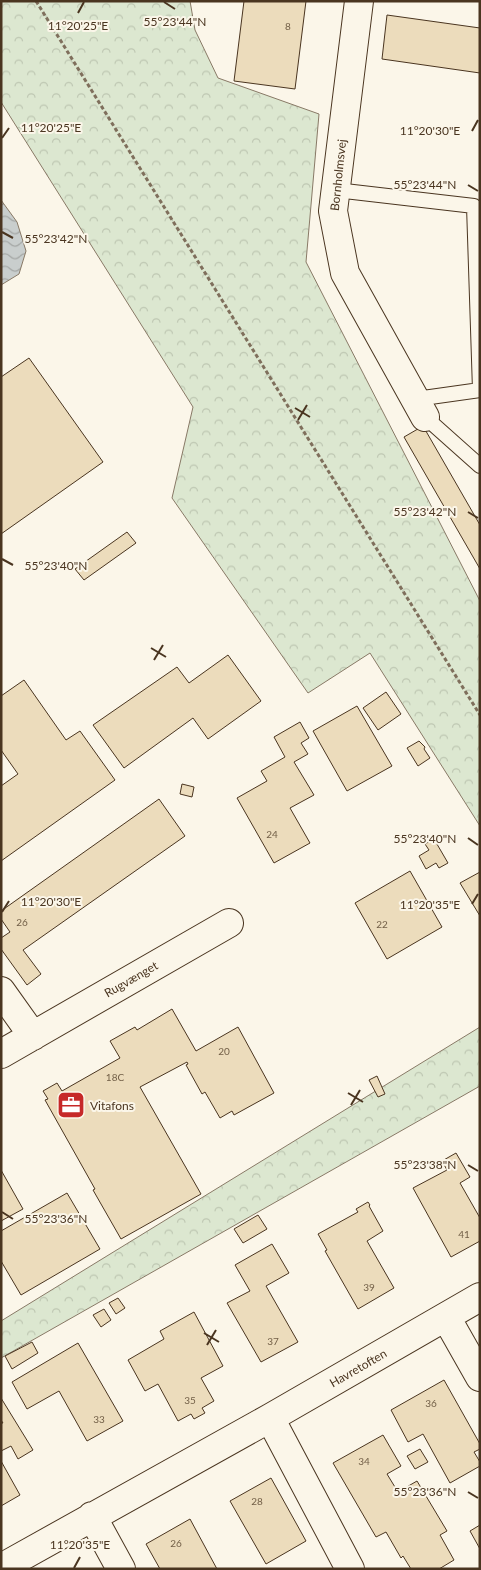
<svg xmlns="http://www.w3.org/2000/svg" width="481" height="1570" font-family="Lato,sans-serif">
<defs>
<pattern id="forest-crowns" width="20" height="18" patternUnits="userSpaceOnUse" patternTransform="scale(1.25)"><rect width="20" height="18" fill="#dce7d0"/><path d="M2 6a3 3 0 1 1 6 0M12 15a3 3 0 1 1 6 0" fill="none" stroke="#bec7b2"/></pattern>
<pattern id="water-waves" width="16" height="10" patternUnits="userSpaceOnUse" patternTransform="scale(1.25)"><rect width="16" height="10" fill="#c9cecd"/><path d="M0 5q4-4 8 0t8 0" fill="none" stroke="#a5a8a6"/></pattern>
</defs>
<rect width="100%" height="100%" fill="#fbf6e9"/>
<path fill="url(#forest-crowns)" stroke="#887966" d="M1,1h189l5,29 23,48 101,36 -13,148 174,339v225l-110,-173 -62,40 -136,-195 21,-91 -192,-305z
M480,1027v59l-479,272v-37z"/>
<path fill="url(#water-waves)" stroke="#887966" d="M1,200l16,22 9,29 -7,23 -18,11z"/>
<path fill="#ecdcbc" stroke="#4a3520" d="M244,1h62l-11,88 -61,-8z
M387,15l93,13v45l-98,-14z
M29,358l74,104 -102,72v-157z
M423,426l57,99v44l-76,-132z
M127,532l9,11 -52,37 -9,-11z
M228,655l33,46 -53,38 -15,-21 -69,50 -31,-43 84,-58 12,16z
M24,680l42,60 14,-9 35,49 -114,81v-75l17,-12 -17,-24v-54z
M386,692l15,22 -23,16 -15,-22z
M357,706l35,60 -45,25 -34,-60z
M300,722l9,16 -8,5 7,11 -14,8 20,33 -24,13 20,35 -36,20 -37,-65 30,-17 -6,-10 24,-14 -11,-20z
M419,741l6,6 -1,2 6,9 -12,8 -11,-18z
M182,784l12,3 -2,10 -12,-3z
M159,799l26,37 -162,114 18,24 -14,11 -26,-36v-11l9,-6 -9,-13v-8z
M434,839l14,24 -9,5 -3,-5 -10,6 -7,-13 10,-6 -4,-6z
M410,871l32,56 -55,32 -32,-56z
M480,872v44l-20,-33z
M172,1009l24,42 42,-24 36,66 -40,22 -2,-4 -12,7 -15,-26 -3,2 -16,-29 2,-1 -1,-2 -47,25 61,107 -80,45 -28,-49 2,-1 -50,-89 3,-1 -5,-8 14,-8 5,8 58,-33 -10,-17 25,-14 2,3z
M377,1076l8,18 -7,3 -9,-17z
M456,1153l14,24 -10,6 20,35v23l-29,16 -38,-69 34,-18 -5,-9z
M1,1170l22,39 -22,12z
M67,1193l33,56 -79,46 -20,-34v-30z
M368,1202l2,3 -1,1 14,25 -16,10 27,47 -36,21 -33,-58 2,-1 -9,-16 40,-22 -2,-3z
M258,1215l9,14 -24,14 -9,-14z
M272,1244l17,29 -23,13 32,56 -37,20 -34,-59 23,-12 -15,-26z
M118,1298l7,10 -9,6 -7,-11z
M104,1309l7,11 -10,7 -8,-12z
M194,1312l29,54 -22,12 13,23 -12,7 3,5 -11,6 -3,-5 -13,7 -20,-37 -13,7 -17,-31 36,-21 -4,-8z
M32,1342l6,11 -26,16 -7,-13z
M78,1343l45,78 -36,20 -28,-50 -32,18 -15,-27z
M444,1380l36,64v5l-6,3 6,10v4l-30,17 -27,-49 -15,8 -17,-32z
M1,1398l32,52 -15,9 -7,-13 -10,5v-28h2l-2,-3z
M383,1435l18,31 -14,8 11,18 19,-11 30,50 -7,4 14,25 -15,9h-28l-8,-13 -2,2 -15,-26 -10,5 -43,-74z
M420,1449l8,13 -13,7 -8,-13z
M1,1461l19,34 -19,11z
M271,1478l35,63 -40,23 -36,-63z
M190,1519l27,50h-57l-14,-25z
M480,1525v24l-10,-18z"/>
<g fill="none" stroke-linecap="round" stroke-linejoin="round">
<defs>
<path id="service" d="M336,190l138,16 6,184 -64,9
M425,417l55,49"/>
<path id="minor" d="M359,1l-26,210 12,62 80,144
M1,991l32,45
M1,1054l228,-131
M446,1317l34,60
M270,1418l80,151
M92,1516l29,53
M1,1568l269,-150 210,-121"/>
</defs>
<use href="#service" stroke="#4a3520" stroke-width="16"/>
<use href="#minor" stroke="#4a3520" stroke-width="30"/>
<path stroke="#7f6f5c" stroke-width="3" stroke-dasharray="4 2.5" stroke-linecap="butt" d="M36,1l444,714"/>
<use href="#service" stroke="#fbf6e9" stroke-width="14"/>
<use href="#minor" stroke="#fbf6e9" stroke-width="28"/>
</g>
<path fill="none" stroke="#4a3520" stroke-width="2" d="M164,2l11,7M78,13l6,-11M472,131l6,-11M2,138l7,-10M468,185l10,6M2,232l11,6M295,408l15,9M298,420l9,-15M468,512l10,6M2,559l11,6M151,648l15,9M154,660l9,-15M468,838l10,7M472,904l6,-10M2,912l7,-11M348,1093l15,9M351,1105l9,-15M468,1165l10,6M2,1212l11,7M204,1333l15,9M207,1345l9,-15M468,1492l10,6M74,1568l6,-11"/>
<defs>
<symbol id="office-square" viewBox="-11 -11 22 22"><rect x="-9" y="-9" width="18" height="18" rx="4" fill="#c62828" stroke="#fbf6e9"/><path d="M-6-3h4V-5.5h4V-3h4V5H-6ZM-1-4.5V-3h2v-1.5ZM-6 0V1H6V0Z" fill="#fff"/></symbol>
</defs>
<g fill-rule="evenodd">
<use href="#office-square" x="55" y="1089" width="32" height="32"/>
</g>
<g text-anchor="middle" dominant-baseline="central" stroke-width="4" stroke-linejoin="round" paint-order="stroke">
<g font-size="10" fill="#725f47">
<text x="288" y="26">8</text>
<text x="272" y="834">24</text>
<text x="22" y="922">26</text>
<text x="382" y="924">22</text>
<text x="224" y="1051">20</text>
<text x="115" y="1077">18C</text>
<text x="464" y="1234">41</text>
<text x="369" y="1287">39</text>
<text x="273" y="1341">37</text>
<text x="190" y="1400">35</text>
<text x="431" y="1403">36</text>
<text x="99" y="1419">33</text>
<text x="364" y="1461">34</text>
<text x="257" y="1501">28</text>
<text x="176" y="1543">26</text>
</g>
<g font-size="12" fill="#4a3520" stroke="#fbf6e9">
<text transform="translate(338 175) rotate(-84)">Bornholmsvej</text>
<text transform="translate(131 979) rotate(-30)">Rugvænget</text>
<text transform="translate(358 1368) rotate(-30)">Havretoften</text>
</g>
<g font-size="12" fill="#4a3520" stroke="#fbf6e9" text-anchor="start">
<text x="90" y="1105">Vitafons</text>
</g>
</g>
<g font-size="12" text-anchor="middle" fill="#4a3520" stroke="#fbf6e9" stroke-width="4" stroke-linejoin="round" paint-order="stroke">
<text x="175" y="26">55°23'44"N</text>
<text x="78" y="30">11°20'25"E</text>
<text x="51" y="132">11°20'25"E</text>
<text x="430" y="135">11°20'30"E</text>
<text x="425" y="189">55°23'44"N</text>
<text x="56" y="243">55°23'42"N</text>
<text x="425" y="516">55°23'42"N</text>
<text x="56" y="570">55°23'40"N</text>
<text x="425" y="843">55°23'40"N</text>
<text x="51" y="906">11°20'30"E</text>
<text x="430" y="909">11°20'35"E</text>
<text x="425" y="1169">55°23'38"N</text>
<text x="56" y="1223">55°23'36"N</text>
<text x="425" y="1496">55°23'36"N</text>
<text x="80" y="1549">11°20'35"E</text>
</g>
<rect width="481" height="1570" fill="none" stroke="#4a3520" stroke-width="5"/>
</svg>
